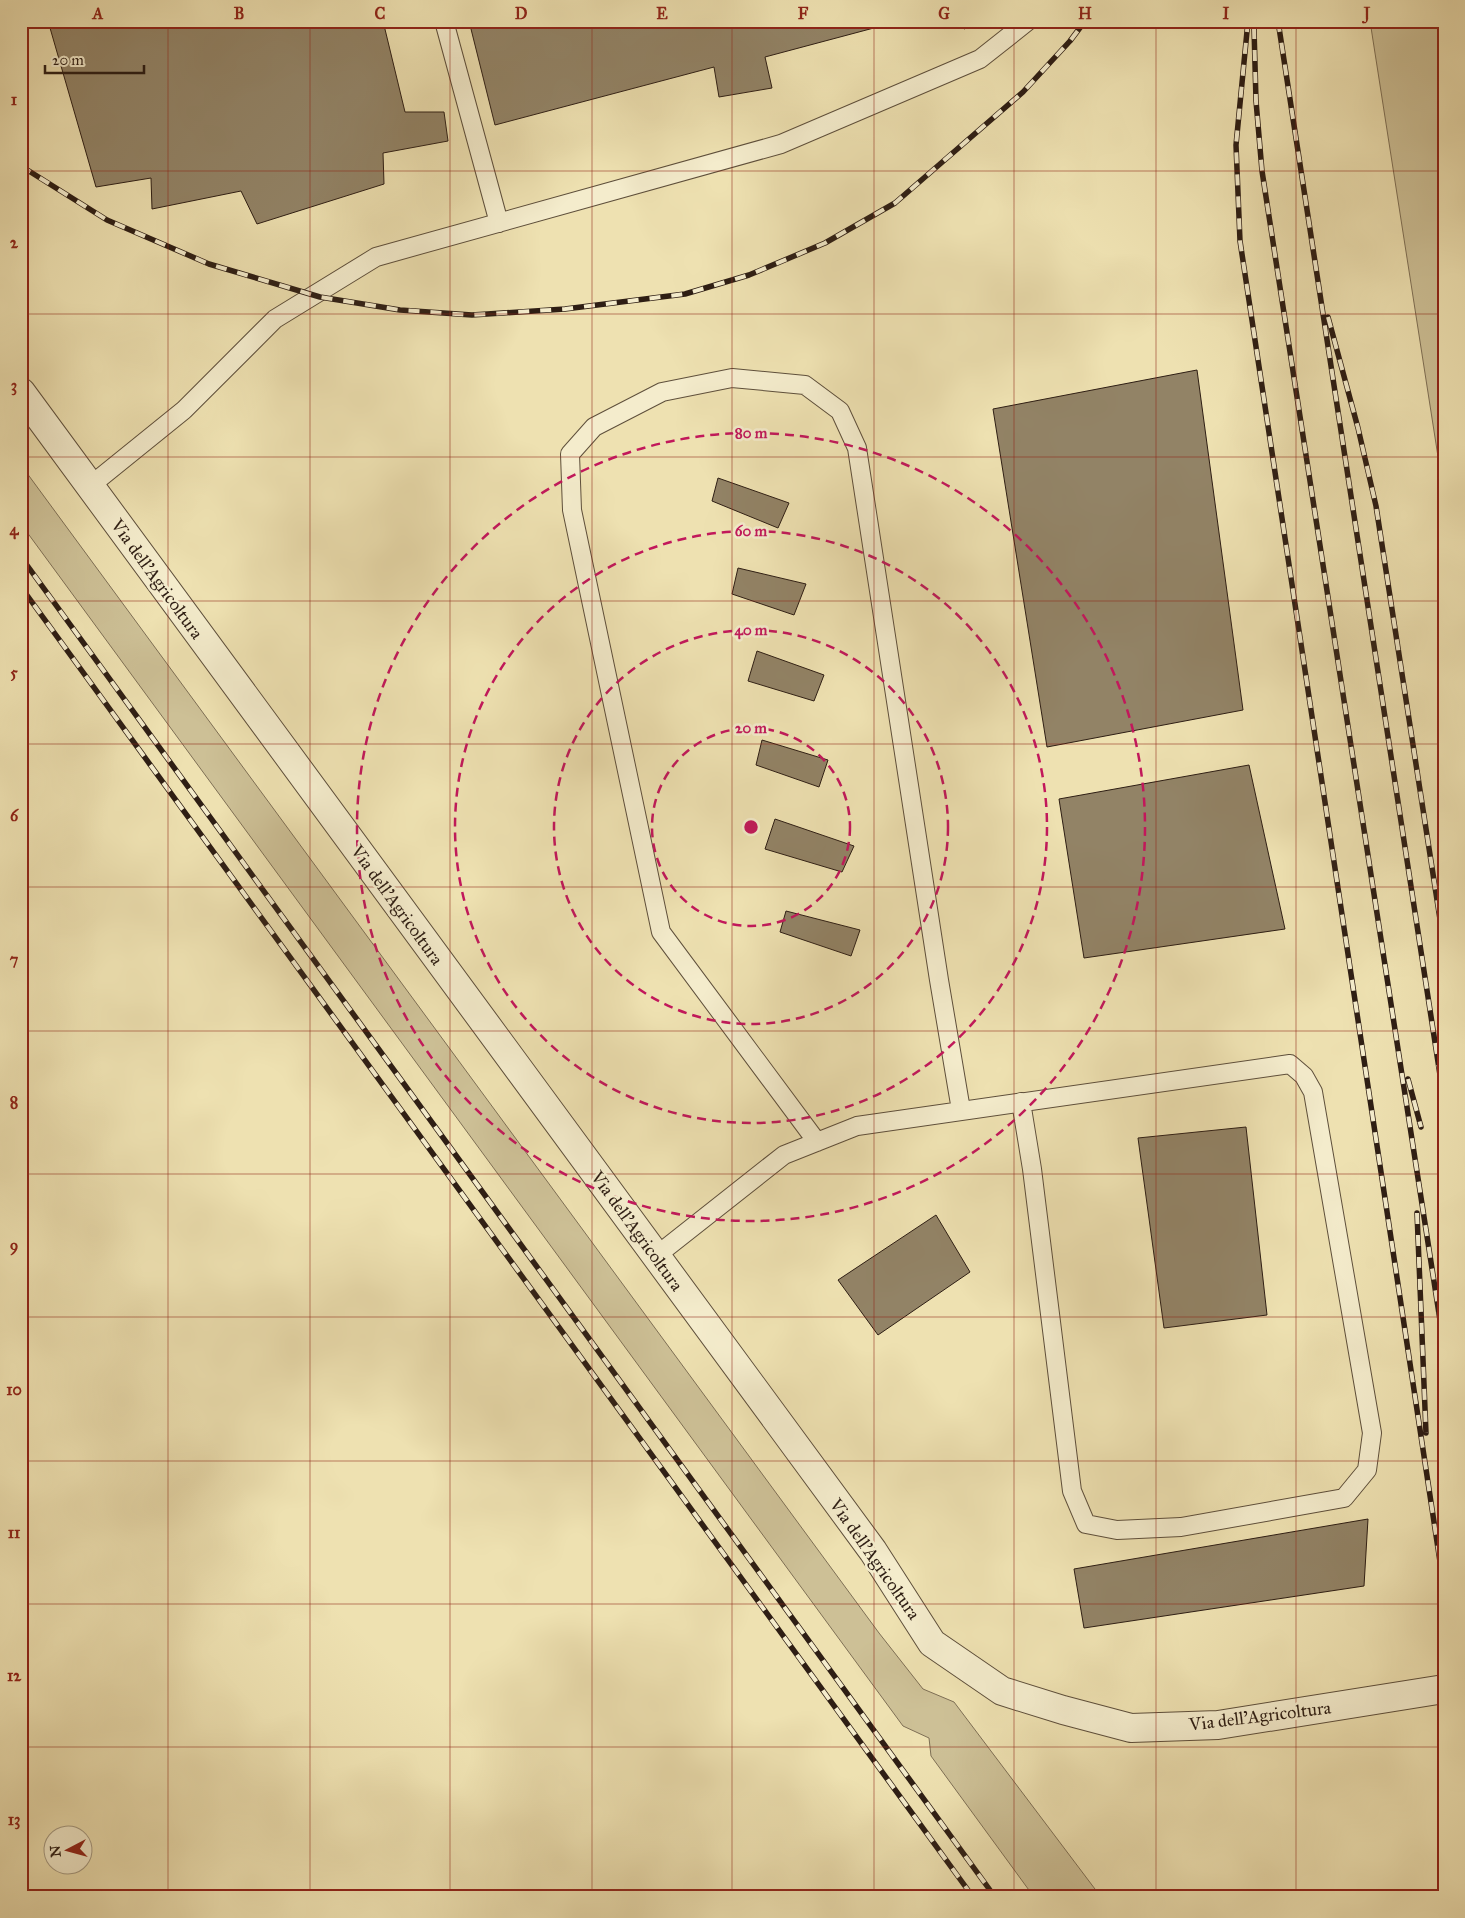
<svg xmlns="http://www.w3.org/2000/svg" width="1465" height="1918" font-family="'IM FELL Great Primer',serif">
<rect width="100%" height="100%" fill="#eee1b1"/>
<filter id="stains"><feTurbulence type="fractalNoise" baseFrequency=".004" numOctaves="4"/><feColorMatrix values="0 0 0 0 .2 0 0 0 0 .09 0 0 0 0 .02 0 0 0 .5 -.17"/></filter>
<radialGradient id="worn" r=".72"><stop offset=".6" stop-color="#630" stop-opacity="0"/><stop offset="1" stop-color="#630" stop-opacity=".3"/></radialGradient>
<path fill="#cdc096" stroke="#7e6f55" d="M1370,21h74v474z
M21,465l858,1168 44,56 31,13 147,195h-67l-103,-141 -2,-18 -26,-12 -882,-1202z"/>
<path fill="#928366" stroke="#2e1e14" d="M48,21h335l22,91h39l4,29 -65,12 1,31 -127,40 -16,-33 -89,18 -1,-31 -55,9z
M469,21h431l-135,36 7,31 -53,9 -5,-30 -219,58z
M959,21h26l-21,8z
M1197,370l46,340 -196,37 -54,-338z
M718,478l71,25 -11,25 -66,-27z
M738,568l68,16 -12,31 -62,-21z
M757,651l67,24 -10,26 -66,-20z
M762,740l66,20 -9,27 -63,-22z
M1249,765l36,164 -201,29 -25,-159z
M775,819l79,27 -12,26 -77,-23z
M786,911l74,19 -9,26 -71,-24z
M1246,1127l21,188 -103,13 -26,-190z
M936,1215l34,57 -92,63 -40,-55z
M1368,1519l-4,67 -280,42 -10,-59z"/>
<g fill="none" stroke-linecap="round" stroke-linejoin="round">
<defs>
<path id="service" d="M444,21l55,202
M90,486l94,-76 91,-91 101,-62 405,-113 199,-85 48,-38
M817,1142l-156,-210 -89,-422 -2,-56 24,-27 68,-35 70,-14 73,7 35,26 17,37 82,532 22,130
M656,1256l128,-101 73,-29 433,-62 14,12 9,16 59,341 -5,37 -23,28 -163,29 -64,3 -31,-6 -14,-33 -40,-322 -11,-67"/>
<path id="minor" d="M21,392l852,1159 59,92 70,48 61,19 68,18 87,-3 226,-36"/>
</defs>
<use href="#service" stroke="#5e4f3b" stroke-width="20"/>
<use href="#minor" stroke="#5e4f3b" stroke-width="30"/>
<use href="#service" stroke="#f4eccc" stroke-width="18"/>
<use href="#minor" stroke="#f4eccc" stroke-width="28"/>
<defs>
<path id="rail" d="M1248,21l-12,124 4,96 204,1347
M1278,21l166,1080
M1254,28l2,73 6,70 182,1175
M21,166l86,54 102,44 111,33 80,13 72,5 93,-6 120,-15 64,-19 76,-32 70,-40 128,-111 47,-51 15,-20
M1328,317l30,111 18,78 68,439
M21,557l974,1340
M21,587l952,1310
M1408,1079l13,48
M1417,1213l9,220"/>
</defs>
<use href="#rail" stroke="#2e1e14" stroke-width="5.5"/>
<use href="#rail" stroke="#f4eccc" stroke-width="4" stroke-dasharray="11" stroke-linecap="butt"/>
</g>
<path fill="none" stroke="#8f2418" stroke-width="1" stroke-opacity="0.55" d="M168,21v1876M310,21v1876M450,21v1876M592,21v1876M732,21v1876M874,21v1876M1014,21v1876M1156,21v1876M1296,21v1876M21,171h1423M21,314h1423M21,457h1423M21,601h1423M21,744h1423M21,887h1423M21,1031h1423M21,1174h1423M21,1317h1423M21,1461h1423M21,1604h1423M21,1747h1423"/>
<g fill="none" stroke="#c2185b" stroke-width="2.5" stroke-dasharray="9 6">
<circle cx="751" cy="827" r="99"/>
<circle cx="751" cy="827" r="197"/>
<circle cx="751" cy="827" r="296"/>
<circle cx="751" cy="827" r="394"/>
</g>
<g text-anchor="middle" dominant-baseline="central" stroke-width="5" stroke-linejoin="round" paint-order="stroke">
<g font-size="18" fill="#2e1e14" stroke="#f4eccc">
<text transform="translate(157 579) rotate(54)">Via dell'Agricoltura</text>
<text transform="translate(397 905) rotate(54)">Via dell'Agricoltura</text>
<text transform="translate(637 1231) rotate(54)">Via dell'Agricoltura</text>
<text transform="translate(875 1559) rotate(55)">Via dell'Agricoltura</text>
<text transform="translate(1260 1716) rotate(-7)">Via dell'Agricoltura</text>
</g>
</g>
<circle cx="751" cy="827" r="8" fill="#c2185b" stroke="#f4eccc" stroke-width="2.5"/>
<g font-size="15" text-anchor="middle" font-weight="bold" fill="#c2185b" stroke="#f4eccc" stroke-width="5" stroke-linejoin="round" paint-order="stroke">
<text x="751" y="438">80 m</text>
<text x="751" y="536">60 m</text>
<text x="751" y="635">40 m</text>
<text x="751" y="733">20 m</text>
</g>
<rect width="1465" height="1918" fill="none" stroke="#eee1b1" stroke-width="55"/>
<g transform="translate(68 1850) rotate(264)"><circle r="24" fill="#f4eccc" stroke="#a59a82"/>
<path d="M0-4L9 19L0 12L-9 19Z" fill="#8f2418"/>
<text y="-8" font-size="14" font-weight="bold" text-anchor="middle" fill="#2e1e14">N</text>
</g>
<path d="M45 65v8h99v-8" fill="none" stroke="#2e1e14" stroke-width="2.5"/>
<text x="52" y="65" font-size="15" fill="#2e1e14" stroke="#f4eccc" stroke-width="4" paint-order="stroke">20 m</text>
<rect x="28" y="28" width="1410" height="1862" fill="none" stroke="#8f2418" stroke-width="2"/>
<g font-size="16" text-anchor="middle" font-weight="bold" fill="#8f2418">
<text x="98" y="19">A</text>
<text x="239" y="19">B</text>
<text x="380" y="19">C</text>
<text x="521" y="19">D</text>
<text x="662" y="19">E</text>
<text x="803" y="19">F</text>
<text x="944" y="19">G</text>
<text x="1085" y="19">H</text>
<text x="1226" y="19">I</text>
<text x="1367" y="19">J</text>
<text x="14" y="105">1</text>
<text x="14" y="248">2</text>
<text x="14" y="391">3</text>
<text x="14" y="535">4</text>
<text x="14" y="678">5</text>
<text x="14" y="821">6</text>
<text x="14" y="965">7</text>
<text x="14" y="1108">8</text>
<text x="14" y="1251">9</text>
<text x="14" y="1395">10</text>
<text x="14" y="1538">11</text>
<text x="14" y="1681">12</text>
<text x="14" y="1825">13</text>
</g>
<rect width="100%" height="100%" filter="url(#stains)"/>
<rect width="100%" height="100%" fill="url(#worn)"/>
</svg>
